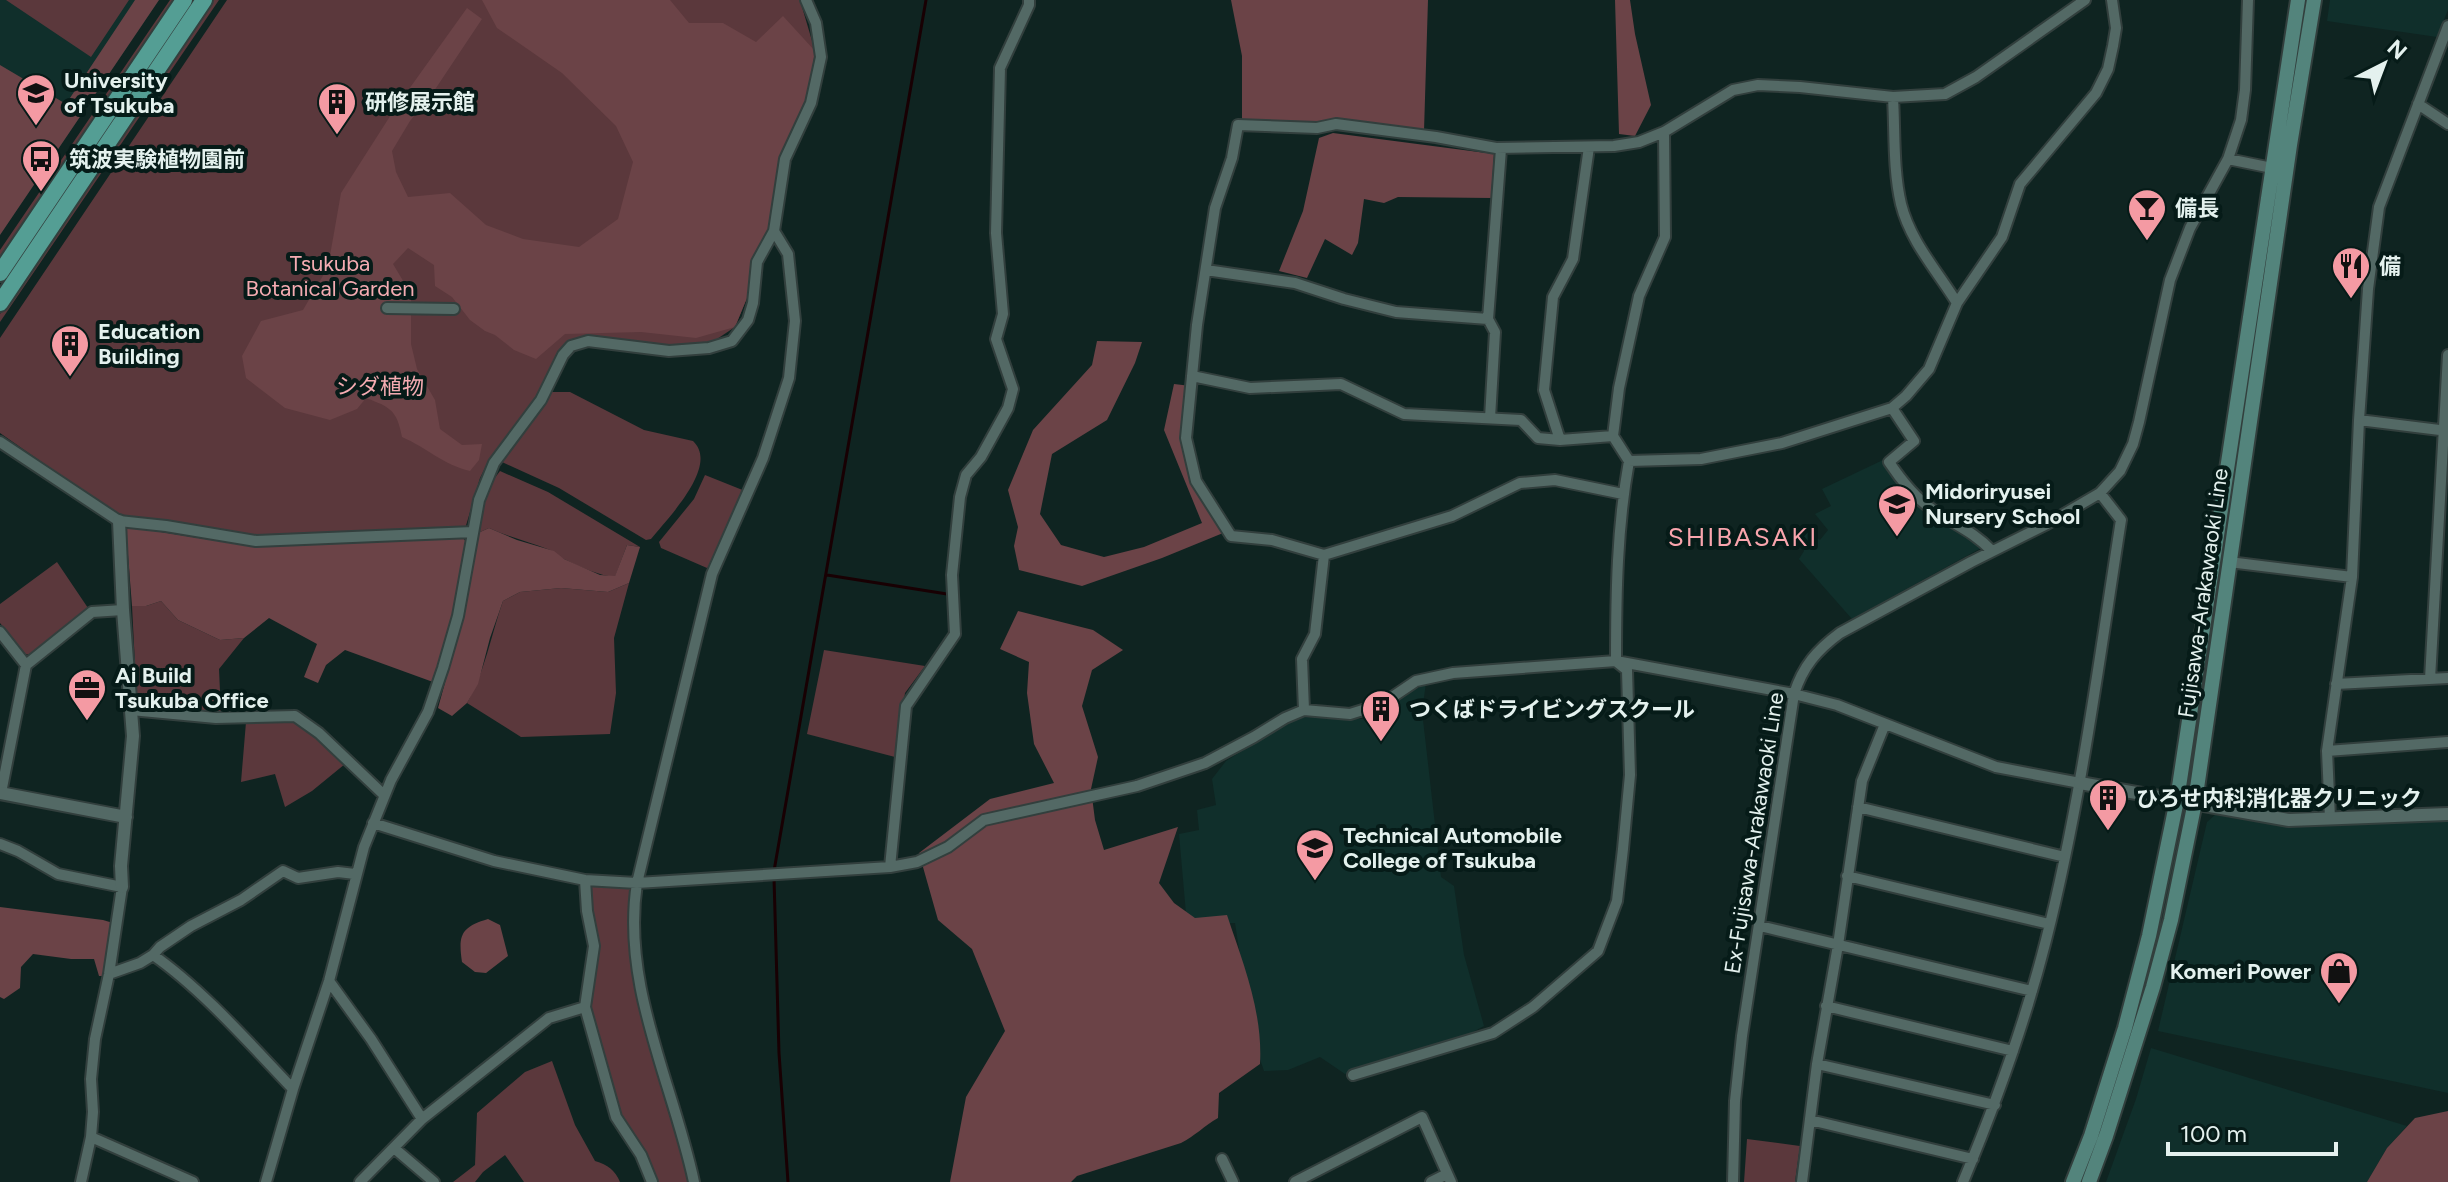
<svg xmlns="http://www.w3.org/2000/svg" width="2448" height="1182" font-family="Figtree,'Noto Sans JP',sans-serif">
<rect width="100%" height="100%" fill="#0f2421"/>
<path fill="#102f2b" d="M0,0h159l-159,235z
M2330,0h118v10l-11,27 -110,-16z
M1883,460l18,29 22,19 48,28 10,12 -129,71 -53,-60 5,-8 -5,-11 7,-10 14,10 8,-10 -13,-16 16,-8 -9,-17z
M1426,683l-4,28 19,166 13,9 10,69 20,71 -24,13 -115,35 -25,-17 -32,13 -24,1 -11,-32 -18,-116 -48,2 -8,-91 20,-4 -2,-20 19,-5 -4,-26 14,-18 49,-31 22,-11 9,-2 56,2 15,-6z
M2215,815l71,12 42,-4 120,-4v274l-290,-62 49,-209z
M2151,1048l256,78 -20,22 -20,34h-261l30,-83z"/>
<path fill="#5b383c" d="M6,0h123l-38,57z
M170,0h6l-176,259v-9z
M213,0h6l-219,322v-8z
M227,0h573l15,51 -8,49 -27,57 -11,72 -18,31 -2,33 -14,34 -24,16 -36,3 -105,-5 -31,56 -52,67 -7,14 -15,51 -210,8 -139,-23 -116,-81v-95z
M551,392h19l74,38 49,11c27,25 -26,78 -42,98l-5,1 -87,-52 -57,-26 43,-58z
M500,471l48,21 92,55 -13,-2 -12,32c-17,-2 -33,-9 -49,-17 -6,-2 -10,-7 -16,-10 -21,-8 -41,-13 -61,-22l-11,5 10,-46z
M705,475l40,16 -33,75 -5,2 -46,-20 -2,-6 35,-43z
M57,562l31,46 -57,47 -6,-1 -25,-31v-19z
M629,583l-15,55 2,55 -6,41 -89,3 -54,-34c18,-31 24,-68 36,-102l17,-9 41,-4 47,4z
M161,601l17,19 42,20 24,-2 -25,31 2,44 -79,-6 -5,-3 -5,-98h14z
M824,650l101,16 -20,27 -10,64 -88,-23z
M294,719l25,17 26,28 -33,27 -27,16 -10,-33 -34,8 5,-60z
M594,884l35,2 2,2c0,10 -3,21 -2,31 4,89 35,178 61,263h-33l-11,-28 -28,-43 -27,-98 7,-67 -9,-55z
M552,1061l23,64 20,36c13,4 20,9 25,21h-96l-19,-27 -22,17 -8,10h-22l22,-17 2,-52 48,-41z
M1747,1139l53,7 -5,36h-51z"/>
<path fill="#6b4347" d="M135,0h24l-159,235v-170l66,39z
M482,0h188l19,23h34l33,19 27,-26 32,35 -8,49 -27,57 -11,72 -18,31 -2,33 -14,34 -39,11 -55,-6 -76,2 -29,25 -22,-9 -19,-15 -10,-4 -15,-11 -18,-23 -17,-11 -1,-21 -26,-17 -15,16 18,30v50l6,25 18,31 5,29 22,16 20,-1 -3,16 -9,11c-26,-6 -43,-23 -68,-34 -5,-27 -12,-30 -36,-39l-9,11 -27,11 -45,-12 -39,-30 -4,-22 19,-35 42,-11 25,-43 13,-74 53,-83 73,-102 15,11 -46,69 -26,33 -18,30 4,21 12,25 42,-4 36,32 37,14 56,8 39,-28 15,-57 -17,-36 -54,-53 -65,-45z
M1231,0h197l-4,131 -87,-11h-10l-13,5 -72,-3v-66z
M1615,0h15l5,34 16,71 -16,31 -16,-2z
M1333,133l161,21 -3,44 -93,-1 -14,6 -20,-4 -6,44 -6,12 -27,-16 -18,39 -28,-7 24,-60 16,-73z
M1097,341l45,1 -7,21 -28,57 -55,34 -12,60 21,31 43,12 40,-10 58,-24 -38,-93 10,-46 17,2 -2,72 39,73 -66,27 -80,28 -63,-16 -5,-24 4,-19 -10,-37 25,-60 59,-65z
M129,527l127,20 207,-9 4,5 -13,70 -21,69 -88,-32 -19,15 -8,18 -14,-6 13,-33 -48,-26 -25,20 -24,2 -42,-20 -17,-19 -15,5h-14l-6,-76z
M489,528l28,12 37,11 10,8 36,16 15,1 12,-31 13,2 -11,36 -21,9 -47,-4 -41,4 -17,9 -13,37 -12,46 -11,19 -15,13 -14,-8 24,-87 16,-88z
M1018,611l75,19 30,20 -31,20 -10,36 16,51 -7,32 4,31 9,30 74,-23 -19,56 15,20 21,15 32,-3c16,48 36,97 33,149l-41,29 -1,25c-14,8 -23,18 -37,25l-104,33 -6,6h-121l16,-85 39,-66 -33,-82 -34,-29 -19,-67 71,-54 64,-16 -20,-39 -7,-51 2,-31 -29,-13z
M0,907l103,13 10,3 -9,53h-5l-5,-17h-23l-38,-5 -12,13 -1,21 -16,11 -4,-2z
M488,919l12,6 8,31 -22,17 -11,-1 -13,-10c-4,-27 -1,-35 26,-43z
M2448,1111v71h-81l20,-34 28,-30z"/>
<g fill="none" stroke-linecap="round" stroke-linejoin="round">
<path stroke="#180003" stroke-width="3" d="M827,575l120,19
M774,871l152,-871
M774,878l5,175 9,129"/>
<defs>
<path id="minor" d="M1893,97c2,35 0,73 8,107 9,37 37,68 56,99
M2418,104l30,20
M2228,159l13,-39 4,-30 3,-90
M1206,270l89,13 49,16 52,13 92,7
M387,308l67,1
M1192,376l58,12 91,-4 63,30 117,6 17,18 22,2 53,-4 16,25c-12,66 -13,133 -13,200
M1892,408l22,33 -25,21c12,18 26,36 44,48 22,15 40,21 59,41
M1490,418l5,-86 -7,-13 13,-170
M2359,420l89,11
M1613,436l6,-48 20,-92 26,-59 -1,-105
M1560,440l-16,-50 9,-93 20,-38 16,-112
M0,442l119,79 47,5 90,15 217,-9
M1629,461l72,-2 81,-16 110,-35 14,-12 23,-27 28,-66 45,-66 18,-53 76,-91 12,-24 5,-23 3,-18 -4,-28
M1623,494l-68,-14 -35,3 -68,33 -128,39 -52,-15 -41,-4 -35,-55 -10,-43 11,-113 18,-117 17,-50 6,-33 79,3 19,-4 100,13 60,11 118,-2 25,-4 25,-10 69,-42 25,-5 42,2 93,10 52,-3 31,-17 109,-77
M2229,562l123,15
M0,632l26,33
M2430,679l18,-324
M2336,684l112,-6
M131,710l85,8 79,-2 24,17 65,62
M1304,710l-2,-51 13,-25 9,-79
M2327,751l121,-9
M1,793l25,-128 66,-53 31,-2
M1858,807l207,50
M2330,818l-3,-67 25,-174 7,-157 9,-131 11,-82 69,-181
M373,823l121,38 91,19 52,3 253,-16 27,-5 31,-15 36,-27 153,-34 68,-23 49,-26 31,-19 19,-8 46,4 32,-10 34,-23 37,-8 163,-12 178,33 43,11 159,62 84,16
M0,844l18,7 40,23 64,13 -13,87 -14,65 -4,40 2,33 -2,25 -10,45
M890,867l16,-161 49,-72 -3,-59 8,-78 6,-22 15,-18 27,-49 5,-19 -17,-50 7,-25 -7,-81 4,-165 29,-63v-5
M1847,876l202,48
M585,880l2,31 7,35 -9,61 31,110 25,38 11,27
M1760,926l272,65
M153,955c49,34 98,90 140,134
M109,974l31,-11 13,-8 7,-8 31,-21 50,-26 42,-29 15,7 40,-6 17,2
M329,981l42,58 51,80
M1826,1006l187,45
M1817,1064l178,41
M1353,1075l140,-42 40,-26 65,-56 19,-50 6,-52 7,-74 -3,-105 -10,-8
M1810,1120l163,39
M91,1137l102,45
M394,1148l40,34
M1222,1159l11,23
M266,1182l27,-93 36,-108 35,-134 27,-67 37,-68 15,-44 15,-52 21,-116 15,-37 47,-63 22,-45 8,-9 17,-5 81,10 40,-3 23,-7 16,-21 5,-17 4,-41 17,-31 11,-72 26,-56 10,-46 -5,-34 -10,-23
M360,1182l62,-63 127,-101 36,-11
M694,1182c-21,-99 -73,-196 -57,-299l75,-309 51,-116 26,-80 6,-57 -7,-67 -14,-23
M1295,1182l127,-65 29,65
M1431,1182l16,-8
M1733,1182l2,-81 7,-65 52,-342c9,-28 23,-44 46,-61l131,-71 76,-38 53,-31 20,-22 13,-27 6,-22 31,-142 20,-52 38,-69 44,9
M1802,1182l15,-118 21,-119 24,-164 23,-57
M1963,1182c33,-79 62,-159 83,-242 35,-138 53,-280 75,-420l-21,-27"/>
<path id="tertiary" d="M119,521l4,89 10,126 -12,130 1,21
M2080,783l209,37 159,-6
M0,793l126,24"/>
<path id="secondary" d="M2073,1182l18,-46 34,-108 24,-92 28,-136 121,-800
M2089,1182l17,-46 47,-149 18,-67 24,-118 95,-657 24,-145"/>
<path id="primary" d="M0,273l184,-273
M0,303l204,-303"/>
</defs>
<use href="#minor" stroke="#323f3d" stroke-width="14"/>
<use href="#tertiary" stroke="#323f3d" stroke-width="16"/>
<use href="#secondary" stroke="#323f3d" stroke-width="18"/>
<use href="#primary" stroke="#323f3d" stroke-width="20"/>
<use href="#minor" stroke="#536965" stroke-width="10"/>
<use href="#tertiary" stroke="#536965" stroke-width="12"/>
<use href="#secondary" stroke="#53847c" stroke-width="14"/>
<use href="#primary" stroke="#549e94" stroke-width="16"/>
</g>
<defs>
<symbol id="university-pin" viewBox="-11 -11 22 30"><path d="M0 17L-7.5 6A9.5 9.5 0 1 1 7.5 6Z" fill="#f49aa3" stroke="#061b18"/><path d="M0-5L7-2L0 1L-7-2ZM-4 1L0 2.5L4 1V4Q0 6-4 4Z" fill="#111"/></symbol>
<symbol id="building-pin" viewBox="-11 -11 22 30"><path d="M0 17L-7.5 6A9.5 9.5 0 1 1 7.5 6Z" fill="#f49aa3" stroke="#061b18"/><path d="M-4-6H4V6H1V3H-1V6H-4ZM-2.5-4.3h1.7v1.8h-1.7ZM.8-4.3h1.7v1.8H.8ZM-2.5-1h1.7V.8h-1.7ZM.8-1h1.7V.8H.8Z" fill="#111"/></symbol>
<symbol id="bus-pin" viewBox="-11 -11 22 30"><path d="M0 17L-7.5 6A9.5 9.5 0 1 1 7.5 6Z" fill="#f49aa3" stroke="#061b18"/><path d="M-5-6H5V4H4V6H2V4H-2V6H-4V4H-5ZM-3.5-4V0h7V-4ZM-3.5 1.2v1.5H-2V1.2ZM2 1.2v1.5H3.5V1.2Z" fill="#111"/></symbol>
<symbol id="bar-pin" viewBox="-11 -11 22 30"><path d="M0 17L-7.5 6A9.5 9.5 0 1 1 7.5 6Z" fill="#f49aa3" stroke="#061b18"/><path d="M-6-5H6L.8 .8V4.5H3.5V6h-7V4.5H-.8V.8Z" fill="#111"/></symbol>
<symbol id="restaurant-pin" viewBox="-11 -11 22 30"><path d="M0 17L-7.5 6A9.5 9.5 0 1 1 7.5 6Z" fill="#f49aa3" stroke="#061b18"/><path d="M-5-6h1v4h1v-4h1v4h1v-4h1v5L-1.5 .5V6h-2V.5L-5-1ZM5-6V6H3V1.5H1.5Q1.5-4 5-6Z" fill="#111"/></symbol>
<symbol id="school-pin" viewBox="-11 -11 22 30"><path d="M0 17L-7.5 6A9.5 9.5 0 1 1 7.5 6Z" fill="#f49aa3" stroke="#061b18"/><path d="M0-5L7-2L0 1L-7-2ZM-4 1L0 2.5L4 1V4Q0 6-4 4Z" fill="#111"/></symbol>
<symbol id="office-pin" viewBox="-11 -11 22 30"><path d="M0 17L-7.5 6A9.5 9.5 0 1 1 7.5 6Z" fill="#f49aa3" stroke="#061b18"/><path d="M-6-3h4V-5.5h4V-3h4V5H-6ZM-1-4.5V-3h2v-1.5ZM-6 0V1H6V0Z" fill="#111"/></symbol>
<symbol id="shop-pin" viewBox="-11 -11 22 30"><path d="M0 17L-7.5 6A9.5 9.5 0 1 1 7.5 6Z" fill="#f49aa3" stroke="#061b18"/><path d="M-5-2.5h2.3a2.7 3.5 0 0 1 5.4 0H5L5.5 6h-11ZM-1.5-2.5h3a1.5 2.3 0 0 0-3 0Z" fill="#111"/></symbol>
</defs>
<g fill-rule="evenodd">
<use href="#university-pin" x="14" y="71" width="44" height="60"/>
<use href="#building-pin" x="315" y="80" width="44" height="60"/>
<use href="#bus-pin" x="19" y="137" width="44" height="60"/>
<use href="#bar-pin" x="2125" y="186" width="44" height="60"/>
<use href="#restaurant-pin" x="2329" y="244" width="44" height="60"/>
<use href="#building-pin" x="48" y="322" width="44" height="60"/>
<use href="#school-pin" x="1875" y="482" width="44" height="60"/>
<use href="#office-pin" x="65" y="666" width="44" height="60"/>
<use href="#building-pin" x="1359" y="687" width="44" height="60"/>
<use href="#building-pin" x="2086" y="776" width="44" height="60"/>
<use href="#university-pin" x="1293" y="826" width="44" height="60"/>
<use href="#shop-pin" x="2317" y="949" width="44" height="60"/>
</g>
<g text-anchor="middle" dominant-baseline="central" stroke-width="8" stroke-linejoin="round" paint-order="stroke">
<g font-size="22" font-weight="bold" fill="#e4f1ee" stroke="#061b18" text-anchor="start">
<text x="64" y="80">University<tspan x="64" dy="25">of Tsukuba</tspan></text>
<text x="365" y="102">研修展示館</text>
<text x="69" y="159">筑波実験植物園前</text>
<text x="2175" y="208">備長</text>
<text x="2379" y="266">備</text>
<text x="98" y="331">Education<tspan x="98" dy="25">Building</tspan></text>
<text x="1925" y="491">Midoriryusei<tspan x="1925" dy="25">Nursery School</tspan></text>
<text x="115" y="675">Ai Build<tspan x="115" dy="25">Tsukuba Office</tspan></text>
<text x="1409" y="709">つくばドライビングスクール</text>
<text x="2136" y="798">ひろせ内科消化器クリニック</text>
<text x="1343" y="835">Technical Automobile<tspan x="1343" dy="25">College of Tsukuba</tspan></text>
<text x="2311" y="971" text-anchor="end">Komeri Power</text>
</g>
<g font-size="22" fill="#f5acb2" stroke="#061b18">
<text x="330" y="263">Tsukuba<tspan x="330" dy="25">Botanical Garden</tspan></text>
<text x="380" y="386">シダ植物</text>
</g>
<g font-size="22" fill="#e4f1ee" stroke="#061b18">
<text transform="translate(2203 593) rotate(-82)">Fujisawa-Arakawaoki Line</text>
<text transform="translate(1754 833) rotate(-81)">Ex-Fujisawa-Arakawaoki Line</text>
</g>
<g font-size="26" letter-spacing="2" fill="#f9a5ad" stroke="#061b18">
<text x="1743" y="537">SHIBASAKI</text>
</g>
</g>
<g transform="translate(2384 64) rotate(42)" stroke="#061b18" stroke-width="6" paint-order="stroke">
<path d="M0-6L14 30L0 20L-14 30Z" fill="#e4f1ee"/>
<text y="-12" font-size="22" font-weight="bold" text-anchor="middle" fill="#e4f1ee">N</text>
</g>
<path d="M2168 1142v12h168v-12" fill="none" stroke="#e4f1ee" stroke-width="4"/>
<text x="2180" y="1142" font-size="24" fill="#e4f1ee" stroke="#061b18" stroke-width="6" paint-order="stroke">100 m</text>
</svg>
